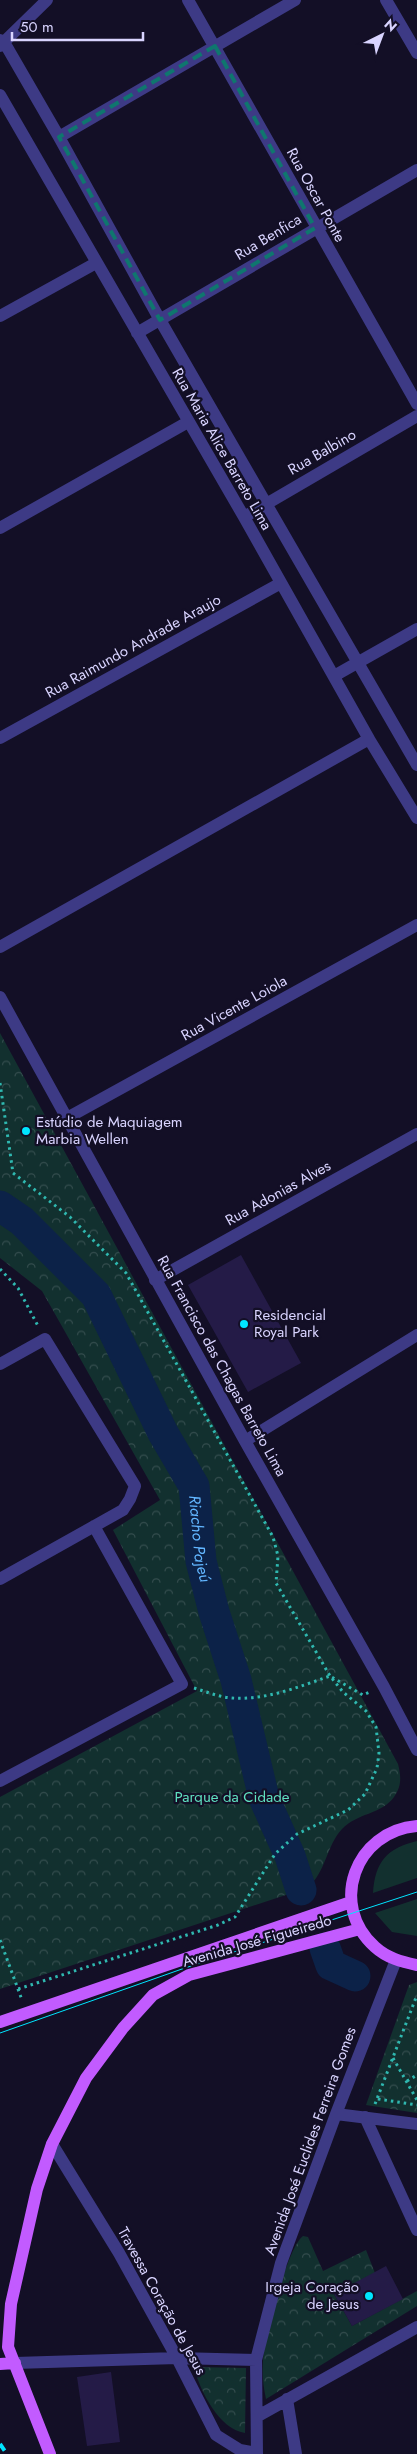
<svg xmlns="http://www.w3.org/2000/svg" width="417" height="2454" font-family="Jost,sans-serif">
<defs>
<pattern id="park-crowns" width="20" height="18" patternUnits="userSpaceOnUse" patternTransform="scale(1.25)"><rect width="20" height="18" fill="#12302f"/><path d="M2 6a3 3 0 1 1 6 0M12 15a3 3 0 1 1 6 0" fill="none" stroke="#344d4e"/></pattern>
</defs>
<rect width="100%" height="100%" fill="#130f26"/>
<path fill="#12302f" d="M417,1841v37l-44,15c2,-31 14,-45 44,-52z
M417,1899v37l-25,-4 -17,-19z"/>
<path fill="url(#park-crowns)" d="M0,1033l398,731c3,12 4,22 -4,33 -12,17 -37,16 -52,32 -16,17 -16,44 -35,59l-307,101v-192l197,-106 -84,-161 47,-30 -118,-209 -42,-33z
M417,1982v131l-51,-8 43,-120z
M303,2236l5,1 15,34 43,-21 9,23 -41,21 18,32 65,-35v15l-151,93c-3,-14 -4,-25 -3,-39 2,-23 24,-112 40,-124z
M194,2367l52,1 -1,65c-26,-4 -45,-42 -51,-66z"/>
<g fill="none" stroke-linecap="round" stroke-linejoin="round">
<g stroke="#0c2248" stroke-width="31">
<path id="s1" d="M0,1206l22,15 74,74 67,138 31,53 7,75 13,51 22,68 28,118 26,58 11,34"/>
<path d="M325,1948l6,17 24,11"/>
</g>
</g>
<path fill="#241b47" d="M241,1255l60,108 -53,29 -60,-107z
M386,2266l17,33 -51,27 -18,-32z
M111,2372l9,70 -33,4 -10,-69z"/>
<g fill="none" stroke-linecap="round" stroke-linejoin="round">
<path stroke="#2fb8b0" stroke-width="3" stroke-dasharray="2.5 4" stroke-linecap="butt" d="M0,1083l13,90 57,44 56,56 147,264 5,19 -2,27 54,93 13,16 23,19 10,16 3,26 -2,15 -12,26 -17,16 -51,24 -22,20 -40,63 -17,8 -200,64
M0,1269l18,19 20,38
M194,1688c10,3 20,7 30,9 36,6 74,-10 106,-21l33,19 7,-3
M0,1940l22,60
M393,2058l24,42
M407,2081l10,-6
M378,2099l39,6
M375,2104l42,-109"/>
<path stroke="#3d3a85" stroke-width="12" d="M188,0l229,404
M386,0l31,53
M0,40l4,2 55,95 101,183 257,445
M0,46l47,-46
M0,95l244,422 125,222 48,79
M59,137l236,-137
M0,316l96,-53
M137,333l280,-163
M244,517l173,-101
M0,528l188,-106
M334,676l83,-47
M0,738l281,-155
M0,947l369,-208
M0,997l245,444 139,246 33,63
M67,1118l350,-193
M155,1280l262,-146
M0,1364l45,-25 90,147 -5,13 -7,11 -123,69
M245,1441l172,-106
M0,1781l182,-97 -88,-158
M336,2114l81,10
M365,2117l52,113
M52,2144l67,109 58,105 39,77 24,15 17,3
M15,2363l162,-5 79,2
M287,2399l9,55
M258,2416l159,-89
M257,2454l-1,-94 25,-97 55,-149 60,-154"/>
<path stroke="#c25bff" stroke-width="12" d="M417,1826c-62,5 -89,79 -42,121 12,11 27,15 42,18
M0,2022l351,-120
M0,2364l15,-1
M50,2454l-42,-107 3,-43 26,-115 15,-45 34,-66 37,-50 30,-33 36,-20 171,-46"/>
<path stroke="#00e5ff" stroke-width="1" d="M0,2033l182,-64 235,-77"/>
<path stroke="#00e5ff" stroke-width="4" stroke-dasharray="8 6" stroke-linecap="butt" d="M0,2444l7,10"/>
</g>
<path fill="none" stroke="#0f766e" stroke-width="4" stroke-dasharray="10 6" stroke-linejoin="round" d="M215,46l100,182 -155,92 -101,-183z"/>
<g fill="#00e5ff" stroke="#130f26" stroke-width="2">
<circle cx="26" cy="1131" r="5"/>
<circle cx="244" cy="1324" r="5"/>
<circle cx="369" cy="2296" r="5"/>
</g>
<g text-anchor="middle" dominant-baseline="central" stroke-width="4.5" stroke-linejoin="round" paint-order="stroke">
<g font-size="15" fill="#d9d4ff" stroke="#130f26">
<text transform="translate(316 195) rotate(61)">Rua Oscar Ponte</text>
<text transform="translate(268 237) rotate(-31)">Rua Benfica</text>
<text transform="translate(222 449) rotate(60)">Rua Maria Alice Barreto Lima</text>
<text transform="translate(322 452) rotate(-30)">Rua Balbino</text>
<text transform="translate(133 646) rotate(-29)">Rua Raimundo Andrade Araujo</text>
<text transform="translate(234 1008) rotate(-29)">Rua Vicente Loiola</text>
<text transform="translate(278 1193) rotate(-29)">Rua Adonias Alves</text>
<text transform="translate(222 1366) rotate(61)">Rua Francisco das Chagas Barreto Lima</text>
<text transform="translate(257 1941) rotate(-16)">Avenida José Figueiredo</text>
<text transform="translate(310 2141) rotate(-70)">Avenida José Euclides Ferreira Gomes</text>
<text transform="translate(162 2301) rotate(61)">Travessa Coração de Jesus</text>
</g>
<g font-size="15" fill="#d9d4ff" stroke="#130f26" text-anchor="start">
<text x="36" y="1122">Estúdio de Maquiagem<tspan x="36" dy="17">Marbia Wellen</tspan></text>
<text x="254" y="1315">Residencial<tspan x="254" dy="17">Royal Park</tspan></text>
<text x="359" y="2287" text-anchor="end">Irgeja Coração<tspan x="359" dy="17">de Jesus</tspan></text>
</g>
<g font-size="15" fill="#5fe0c0" stroke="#130f26">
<text x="232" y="1797">Parque da Cidade</text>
</g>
<g font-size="16" font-style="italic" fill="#62b6ff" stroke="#130f26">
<text stroke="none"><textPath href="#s1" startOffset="399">Riacho Pajeú</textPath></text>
</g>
</g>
<g transform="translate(382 35) rotate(42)" stroke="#130f26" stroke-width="4" paint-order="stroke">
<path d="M0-4L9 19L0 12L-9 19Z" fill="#d9d4ff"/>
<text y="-8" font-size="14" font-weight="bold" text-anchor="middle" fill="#d9d4ff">N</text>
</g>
<path d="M12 32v8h131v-8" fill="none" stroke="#d9d4ff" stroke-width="2.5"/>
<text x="20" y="32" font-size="15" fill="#d9d4ff" stroke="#130f26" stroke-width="4" paint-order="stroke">50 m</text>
</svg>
